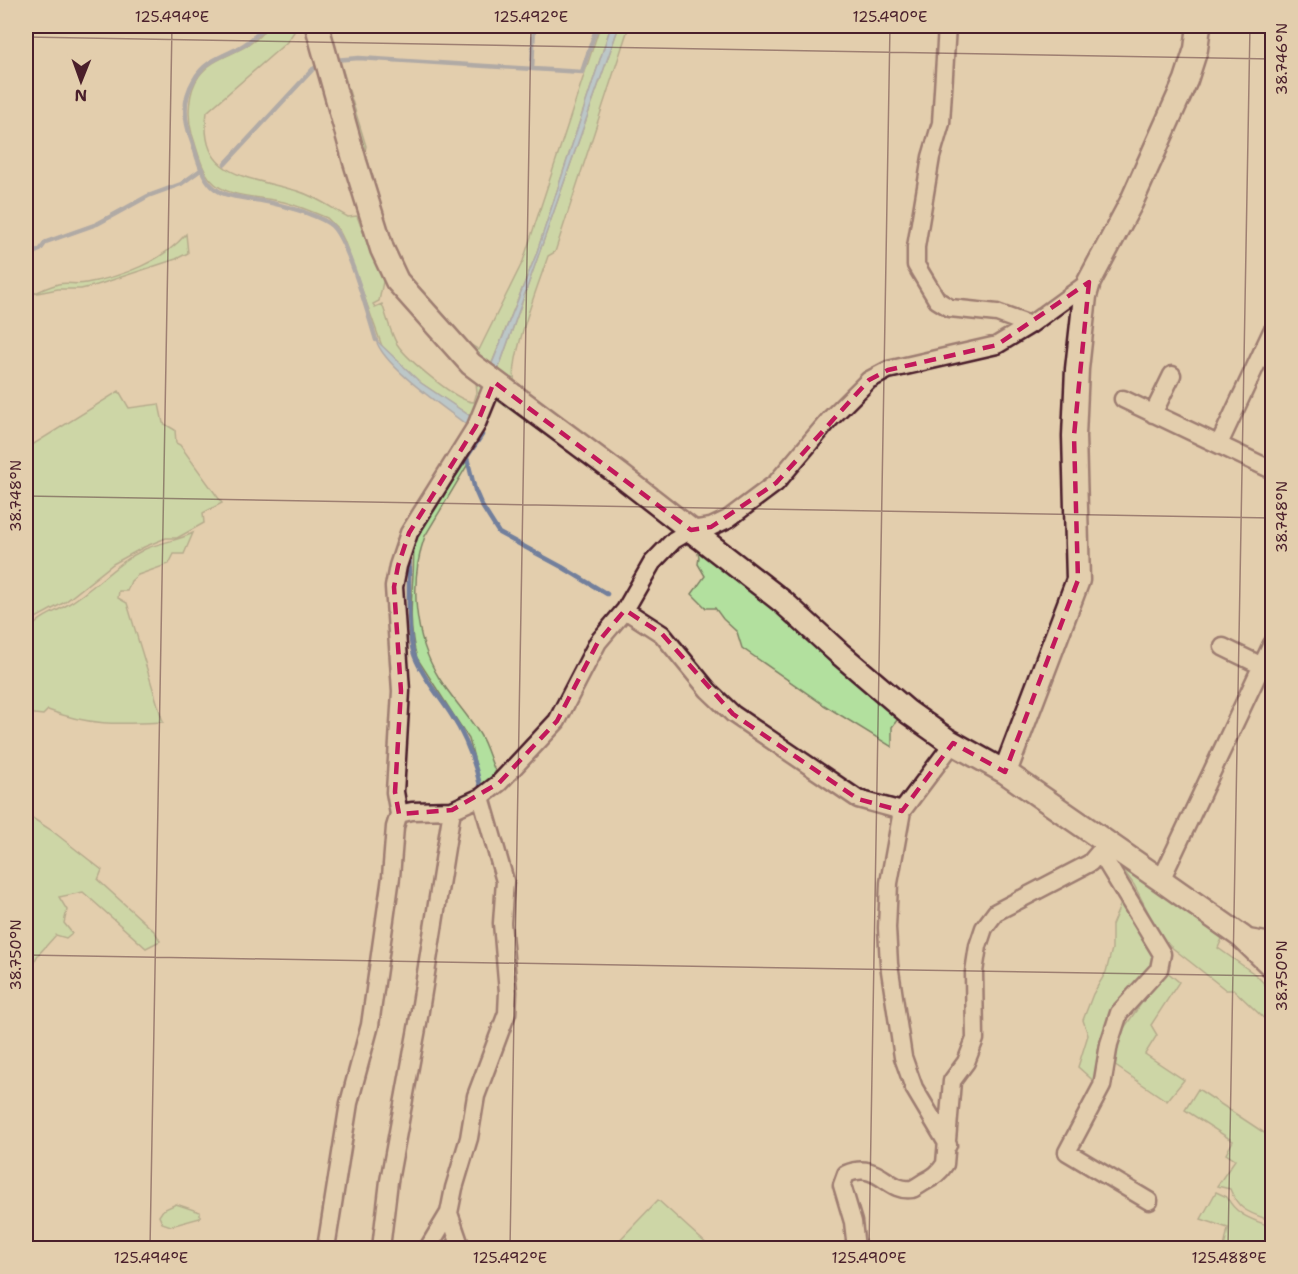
<svg xmlns="http://www.w3.org/2000/svg" width="1298" height="1274" font-family="'Shantell Sans',sans-serif">
<rect width="100%" height="100%" fill="#e3cead"/>
<filter id="ink" filterUnits="userSpaceOnUse"><feTurbulence type="fractalNoise" baseFrequency=".0167" numOctaves="2"/><feDisplacementMap in="SourceGraphic" scale="12" xChannelSelector="R" yChannelSelector="G"/><feConvolveMatrix kernelMatrix="1 2 1 2 8 2 1 2 1" color-interpolation-filters="sRGB"/></filter>
<g filter="url(#ink)">
<path fill="#b2e09e" stroke="#7e8064" stroke-width="1.5" d="M267,26h28l-1,6 -7,10 -80,70c-9,65 39,64 87,78 19,5 36,17 54,27l9,-1 16,43 11,18 -5,24 -6,3 2,3 7,-3c5,13 8,28 15,40 9,14 61,59 77,58l3,-10 -1,-9 -30,-31 -69,-107 104,138v9l-8,26 -52,-35 -38,-34 -39,-109 -5,-10 -12,-12c-14,-6 -28,-12 -43,-16 -22,-6 -57,-3 -73,-22 -10,-11 -14,-32 -19,-46 -5,-17 -4,-43 7,-58 18,-25 50,-20 68,-50z
M600,26h11l-75,229 -47,115 8,3 122,-347h10l-74,226 -7,4c-8,25 -42,110 -32,130l-24,-11 -97,-111 -63,-203h8l26,85 -1,5 29,98 10,21 67,75 8,5 44,-89z
M186,234l2,19 -12,6 -79,26 -16,4h-23l-26,5c8,-3 18,-8 26,-10 9,-2 19,1 28,-1 36,-6 77,-22 100,-49z
M119,391l10,17 30,-4 4,19 12,7 1,13 4,2 42,58 -19,10 1,10 -27,15h-11l-22,9 -31,17 -48,38 -33,18 -6,7v-184l3,4z
M498,394l179,136 -26,24c5,-10 16,-15 21,-25l-3,-4 -172,-125z
M467,460l1,4 -43,72c-16,45 -11,101 14,142 12,19 28,36 40,55 8,12 11,29 18,42l-15,14 -13,-50 -52,-81c-8,-26 -6,-56 -4,-83 1,-13 0,-25 2,-38z
M193,533l-9,21h-10l-5,10 -31,11 -7,6 -4,10h-8l-1,7 9,5 36,119c-43,2 -74,4 -115,-12l-5,5 -17,-2v-80c13,-16 24,-18 41,-28 28,-16 47,-41 78,-56 16,-7 32,-8 48,-16z
M693,535l207,181 -8,11v20l-68,-42 -82,-57 -5,-16 -14,-13 -8,-11h-9l-14,-14 13,-18 -7,-12 1,-7 -2,-7 -16,-9z
M26,814l25,16 51,40 -4,10 57,52 5,9 -14,7 -63,-56 -24,5 8,13 -3,13 8,10 -6,5 -10,-3 -18,20 -12,21z
M1112,854l113,78 -7,16 38,27 16,17v34l-38,-36h-8l-56,-44 -9,-9 -27,-52z
M1122,901l32,58 -8,13 -31,37 -18,75 -19,-17 10,-32 -5,-15 10,-26 13,-22 6,-23v-24z
M1165,970l14,12 -28,43 6,10 -12,19 39,26 -17,21 -53,-36 5,-30z
M1198,1089l74,49v83c-21,-8 -33,-9 -42,-32l-13,-3 18,-26 -9,-6 7,-13 -48,-31z
M1216,1192l11,5c9,19 27,23 45,30v18l-2,3h-46l4,-20 -27,-9z
M658,1200l53,48h-99z
M176,1204l24,8v6l-29,8 -9,-3 -3,-7 4,-6z"/>
<path fill="#8cbfe8" stroke="#727f9c" stroke-width="1.5" d="M611,26h8l-122,347 -8,-2 47,-116z
M376,340l45,43 52,35 -5,8c-23,-18 -84,-59 -92,-86z"/>
<g fill="none" stroke-linecap="round" stroke-linejoin="round">
<path stroke="#727f9c" stroke-width="4.5" d="M265,26c-8,9 -17,18 -28,23 -17,8 -33,13 -43,31 -12,20 -10,40 -2,61 5,15 9,35 21,46 11,10 28,10 42,13 17,2 33,7 49,12 10,4 21,7 28,14 17,17 36,89 44,114
M334,60l25,-2 223,14 15,-46
M532,69l2,-43
M225,164l88,-95 8,-4
M26,263l9,-11 5,-2 6,-8 51,-18 51,-28 33,-12 21,-15
M467,458l8,32 7,16 17,27 63,34 45,27
M456,473l26,-38
M410,551c-1,24 -4,86 5,106 8,21 25,40 37,59 15,23 23,46 29,73"/>
<defs>
<path id="street" d="M947,26l-6,97 -10,34 -15,90v18l21,35 13,8 47,5 33,12
M1123,399l149,71
M1153,414l19,-39
M1219,444l53,-113
M625,610l37,24 46,56 25,24 125,85 44,12
M1223,647l39,19
M399,814l-4,-22 6,-101 -7,-104 4,-21 11,-33 67,-107 18,-44
M1100,852l62,102 -3,15 -40,44 -10,31 -7,42 -35,66 82,49
M1161,880l111,-236
M1242,937l30,5
M948,1145l-34,-57 -11,-31 -14,-93 -2,-36 2,-45 13,-72 51,-68
M326,1248l23,-145 21,-78 21,-148 4,-50 4,-13 13,-3 40,-1 29,-13 18,-14 58,-62 41,-79 27,-32 27,-47 22,-23 17,-10 20,-3 17,-8 48,-36 54,-64 39,-39 19,-10 109,-25 33,-20 59,-43
M381,1248l8,-67 29,-158 34,-213
M428,1248l21,-35
M461,1248l-12,-35 5,-25 15,-50 7,-42 31,-83 1,-21 -6,-69 3,-42 -24,-84
M856,1248l-3,-26 -11,-37 4,-11c33,-14 41,19 66,15 3,-1 9,-5 12,-7 10,-5 15,-9 21,-18l7,-83 14,-19 9,-23 -1,-67 4,-26 6,-18 12,-16 94,-49 17,-20"/>
<path id="secondary" d="M317,26l38,136 27,87 15,32 74,83 149,111 163,127 56,51 69,59 38,27 59,33 156,108 81,57 30,29
M1005,772l73,-192 -4,-144 3,-67 8,-73 4,-14 42,-79 55,-123 10,-31 3,-23"/>
</defs>
<use href="#street" stroke="#4a1f2b" stroke-width="21"/>
<use href="#secondary" stroke="#4a1f2b" stroke-width="27"/>
<use href="#street" stroke="#e3cead" stroke-width="16"/>
<use href="#secondary" stroke="#e3cead" stroke-width="22"/>
</g>
</g>
<path d="M0 0H1298V1274H0ZM1089,282l-15,154 4,144 -73,192 -52,-29 -51,68 -44,-12 -125,-85 -71,-80 -37,-24 -27,32 -41,79 -58,62 -47,27 -53,4 -4,-22 6,-101 -7,-104 4,-21 11,-33 67,-107 18,-44 197,148 20,-3 65,-44 93,-103 19,-10 109,-25z" fill="#e3cead" fill-opacity=".55" fill-rule="evenodd"/>
<path fill="none" stroke="#c2185b" stroke-width="4.5" stroke-dasharray="12 8" stroke-linejoin="round" d="M1089,282l-15,154 4,144 -73,192 -52,-29 -51,68 -44,-12 -125,-85 -71,-80 -37,-24 -27,32 -41,79 -58,62 -47,27 -53,4 -4,-22 6,-101 -7,-104 4,-21 11,-33 67,-107 18,-44 197,148 20,-3 65,-44 93,-103 19,-10 109,-25z"/>
<path fill="none" stroke="#4a1f2b" stroke-width="1.5" stroke-opacity="0.45" d="M26,37l1246,22M26,496l1246,22M26,955l1246,21M150,1248l22,-1222M510,1248l21,-1222M869,1248l21,-1222M1228,1248l22,-1222"/>
<rect width="1298" height="1274" fill="none" stroke="#e3cead" stroke-width="66"/>
<g transform="translate(81 81) rotate(181)" stroke="#e3cead" stroke-width="4.5" paint-order="stroke">
<path d="M0-4.5L10 22L0 15L-10 22Z" fill="#4a1f2b"/>
<text y="-9" font-size="16" font-weight="bold" text-anchor="middle" fill="#4a1f2b">N</text>
</g>
<rect x="33" y="33" width="1232" height="1208" fill="none" stroke="#4a1f2b" stroke-width="2"/>
<g font-size="15" text-anchor="middle" fill="#4a1f2b">
<text x="172" y="22">125.494°E</text>
<text x="531" y="22">125.492°E</text>
<text x="890" y="22">125.490°E</text>
<text transform="translate(1282 59) rotate(-90)" y="5">38.746°N</text>
<text transform="translate(16 496) rotate(-90)" y="5">38.748°N</text>
<text transform="translate(1282 517) rotate(-90)" y="5">38.748°N</text>
<text transform="translate(16 955) rotate(-90)" y="5">38.750°N</text>
<text transform="translate(1282 976) rotate(-90)" y="5">38.750°N</text>
<text x="151" y="1263">125.494°E</text>
<text x="510" y="1263">125.492°E</text>
<text x="869" y="1263">125.490°E</text>
<text x="1229" y="1263">125.488°E</text>
</g>
</svg>
